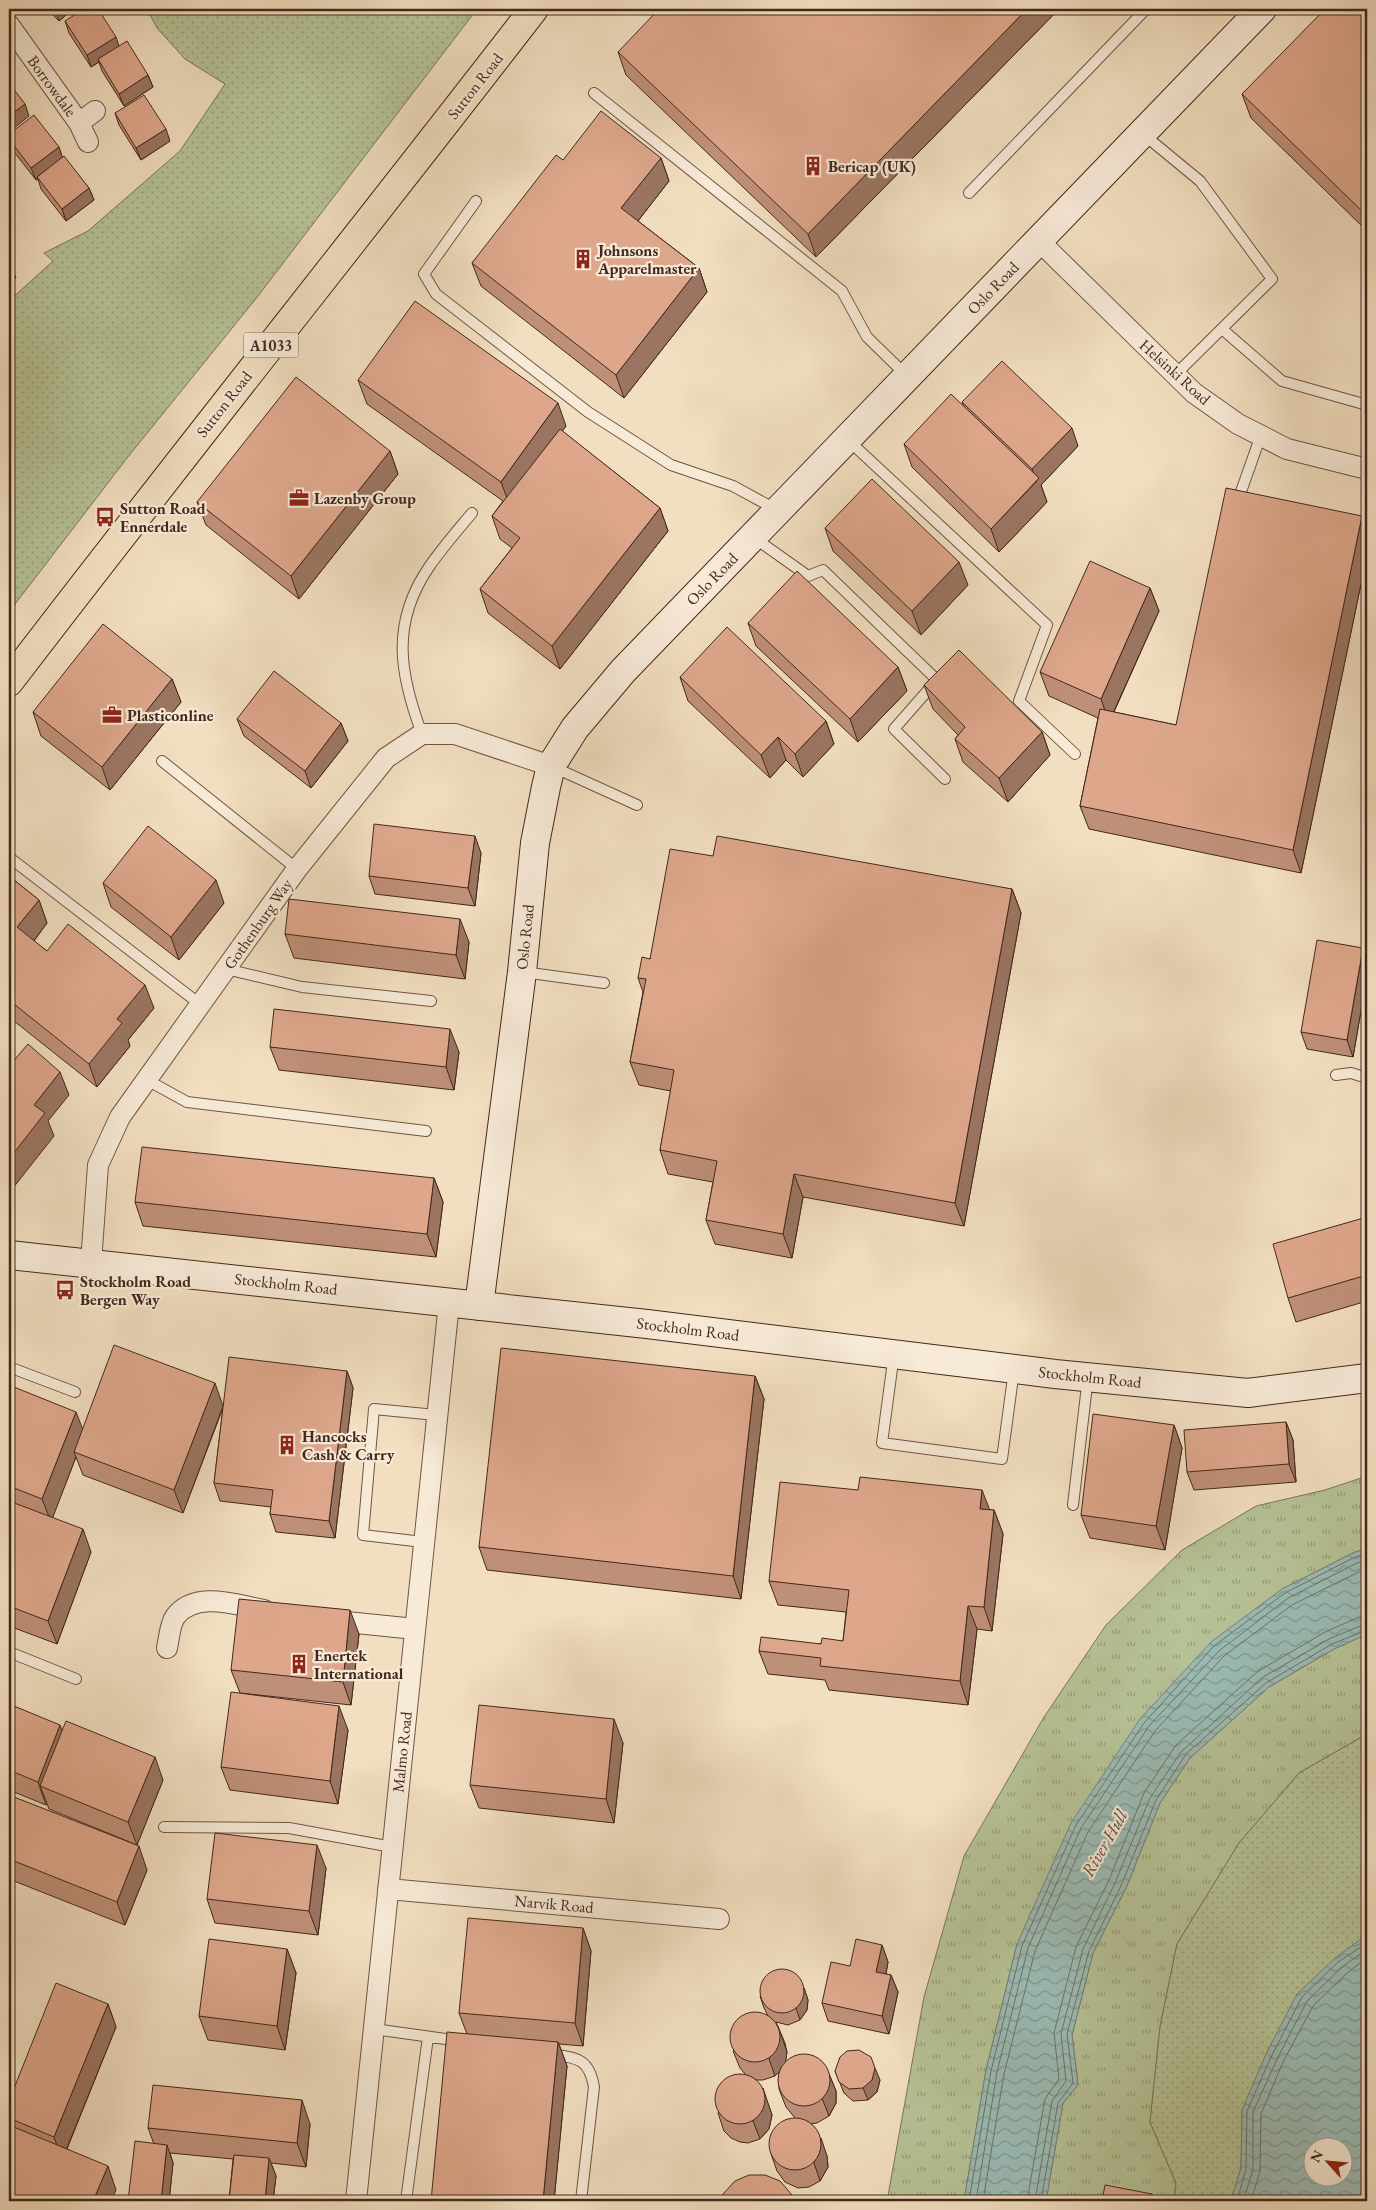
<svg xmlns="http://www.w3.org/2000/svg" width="1376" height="2210" font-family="'EB Garamond',serif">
<defs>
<pattern id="grass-tufts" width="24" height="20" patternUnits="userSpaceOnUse" patternTransform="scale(1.25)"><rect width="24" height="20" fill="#b6c397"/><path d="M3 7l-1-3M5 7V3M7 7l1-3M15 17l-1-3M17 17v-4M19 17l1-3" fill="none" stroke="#969e7a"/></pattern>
<pattern id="park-dots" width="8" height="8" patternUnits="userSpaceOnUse" patternTransform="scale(1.25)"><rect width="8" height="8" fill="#b6c397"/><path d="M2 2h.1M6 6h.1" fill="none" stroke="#969e7a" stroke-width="1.8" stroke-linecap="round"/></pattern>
<pattern id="water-waves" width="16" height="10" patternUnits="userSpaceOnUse" patternTransform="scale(1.25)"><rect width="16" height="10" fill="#9bbcb5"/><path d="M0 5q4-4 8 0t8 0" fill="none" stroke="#809992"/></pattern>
</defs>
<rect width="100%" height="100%" fill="#f2dfc1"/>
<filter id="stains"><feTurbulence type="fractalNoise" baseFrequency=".004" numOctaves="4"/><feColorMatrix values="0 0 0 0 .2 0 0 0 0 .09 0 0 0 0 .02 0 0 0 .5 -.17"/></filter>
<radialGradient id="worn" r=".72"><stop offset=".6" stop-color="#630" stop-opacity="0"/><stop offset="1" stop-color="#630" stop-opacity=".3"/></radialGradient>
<path fill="url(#grass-tufts)" stroke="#7c765a" d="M1367,1476v72l-14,5 -71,36 -265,355 -31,126 -22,131h-77l37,-204 40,-141 80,-139 62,-92 76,-75 74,-44 69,-16z
M1367,1634v100l-68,39 -60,70 -62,101 -17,83 -10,95 26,61 -2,18h-128l17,-98 15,-18 -6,-50 21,-82 33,-65 34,-85 30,-45 79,-71 65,-38z"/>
<path fill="url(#park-dots)" stroke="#7c765a" d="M147,9h330l-219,287 -131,162 -118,154v-311l44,-40 -9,-8 44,-22 92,-80 45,-67 -40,-25 -28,-31z
M1367,1734v204l-6,1 -119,171 -1,58 -10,33h-57l2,-18 -26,-61 10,-95 17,-83 62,-101 60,-70z"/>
<path fill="url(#water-waves)" stroke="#788178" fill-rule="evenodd" d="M1367,1548v86l-33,15 -65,38 -79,71 -30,45 -34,85 -33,65 -21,82 6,50 -15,18 -17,98h-82l22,-131 31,-126 54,-121 69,-104 71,-77 71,-53 71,-36z
M1367,1938v263h-136l10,-33 1,-58 24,-56 31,-60 38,-36 26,-19zM1314,2148h30v30h-30z"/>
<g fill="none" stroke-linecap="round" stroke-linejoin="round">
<path stroke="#6f7268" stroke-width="1" d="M969,2201l22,-130 31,-125 54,-121 68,-102 70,-77 71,-53 70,-36 12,-3
M976,2201l21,-129 31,-124 53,-120 68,-102 70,-75 69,-53 69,-35 10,-3
M983,2201l21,-127 31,-123 53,-119 67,-101 69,-75 68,-51 75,-37
M1027,2201l18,-102 14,-20 -5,-46 22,-86 33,-67 35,-87 32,-48 81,-73 68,-40 34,-15 8,-1
M1035,2201l17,-100 14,-20 -5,-47 22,-85 32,-66 35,-85 31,-46 82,-75 66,-38 38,-16
M1041,2201l17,-98 15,-20 -6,-49 22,-83 32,-65 35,-86 30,-46 80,-71 66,-39 35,-14
M1237,2201l9,-32 1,-58 24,-54 31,-60 36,-35 29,-19
M1243,2201l10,-31v-58l24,-53 30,-58 35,-34 25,-18
M1251,2201l9,-30 1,-57 22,-52 30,-56 34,-33 20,-15"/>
<defs>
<path id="lane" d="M594,93l248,198 25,46 40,39
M1143,134l57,47 72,98 -97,96
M969,193l177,-184
M476,201l-52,73 12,20 152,118 83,53 62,21 44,24
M1222,329l60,52 85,24
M848,440l199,185 -28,76 56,53
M1237,503l24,-68
M753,537l55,39 15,-6 114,110 -43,49 51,50
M422,734c-22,-59 -32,-110 7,-167 13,-19 28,-36 43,-54
M162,761l135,108
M551,766l86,39
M10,858l191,147
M226,969l76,18 129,14
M523,972l81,11
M1336,1075l15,-2 16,5
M147,1080l40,22 239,29
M894,1354l-12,89 120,16 12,-89
M9,1367l66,25
M1073,1505l15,-128
M423,1542l-60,-7 11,-126 62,6
M9,1652l67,27
M164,1827l125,1 103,19
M374,2029l86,12
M551,2054c26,4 38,4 43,33l-13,114
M406,2201l22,-164"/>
<path id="street" d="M9,25l70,98 9,19
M79,123l16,-12
M1039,241l155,152 44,31 49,25 80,20
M91,1263l7,-98 22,-48 177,-248 89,-111 36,-24h33l96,32
M327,1620l88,9
M167,1648c2,-9 3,-24 8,-31 20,-27 61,-12 89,-7
M388,1889l331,30
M356,2201l93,-898"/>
<path id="secondary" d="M9,1255l638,69 408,50 193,19 119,-15
M479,1306l43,-334 13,-129 11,-56 5,-21 24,-38 48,-57 639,-662"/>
<path id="highway" d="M9,682c173,-226 351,-448 525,-673"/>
</defs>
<use href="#lane" stroke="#6f5645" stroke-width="12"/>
<use href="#street" stroke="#6f5645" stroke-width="22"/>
<use href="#secondary" stroke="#43281c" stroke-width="30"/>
<use href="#highway" stroke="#43281c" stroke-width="30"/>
<use href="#lane" stroke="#f7ead7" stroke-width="10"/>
<use href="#street" stroke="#f7ead7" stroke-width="20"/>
<use href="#secondary" stroke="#f7ead7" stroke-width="28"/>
<use href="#highway" stroke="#f2dfc1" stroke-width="28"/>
</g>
<path fill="#bf9078" stroke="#43281c" d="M47,9h26l-14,12z
M1059,9l-243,248 -190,-182 -8,-23z
M1367,9v222l-116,-113 -9,-24z
M65,21l54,25 29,29 5,12 -29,19 -22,-35 -3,-9 -8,5 -22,-34z
M115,113l55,28 -29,19 -22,-35z
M9,134l50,13 3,10 27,31 5,12 -28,21 -25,-32 -3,-10 -2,1 -25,-32 -2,-6z
M661,158l8,23 -31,40 61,47 8,24 -83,106 -143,-112 -9,-23 91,-103z
M358,380l208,46 -4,5 98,77 8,23 -108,138 -72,-56 -8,-24 32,-41 -12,-9 -8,-23 11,-15 -136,-97z
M962,402l116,44 -37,39 6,17 -48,50 -87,-85 -8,-23 60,-37z
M390,451l8,23 -99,125 -93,-74 -9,-23z
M1362,516l5,14v25l-66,318 -212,-44 -9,-23 18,-88 -49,-22 -9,-24 110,-84 9,23 -45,101 62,13z
M825,528l143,57 -47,50 -88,-84z
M748,623l150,44 9,24 -49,51 -102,-96z
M680,677l146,44 8,23 -31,33 -17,-17 -16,18 -82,-77z
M172,679l9,23 -71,88 -69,-54 -8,-24z
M924,685l118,47 8,23 -42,47 -45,-40 -8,-23 3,-4 -25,-26z
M237,719l104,4 7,18 -37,47 -67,-52z
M481,853l-6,53 -100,-12 -6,-18z
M713,856l299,33 9,24 -57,313 -161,-29 -11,61 -77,-14 -9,-24 7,-38 -45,-8 -8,-24 11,-59 -32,-6 -9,-23 13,-70 -5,-14z
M9,876l30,24 8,23 -13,18 13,10 107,57 -26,32 2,6 -33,41 -88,-70z
M103,883l121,20 -45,57 -68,-53z
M285,934l184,8 -4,37 -171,-21z
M1363,948l4,12v16l-14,81 -46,-8 -6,-17z
M270,1047l189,5 -5,38 -175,-20z
M434,1178l9,24 -7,55 -293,-31 -8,-24z
M1367,1217v84l-71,21 -8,-24z
M347,1371l6,17 -18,150 -59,-6 -6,-18 1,-7 -51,-6 -6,-18 9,-75 -40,105 -100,-38 -7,-18 -24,61 39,34 -34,92 -48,-18v-241l74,44 140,-24z
M755,1376l9,23 -23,200 -254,-29 -8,-23z
M1286,1422l7,18 3,42 -102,8 -7,-18z
M1174,1425l8,23 -17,102 -75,-12 -9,-23z
M990,1510h4l9,24 -11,97 -15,-2 -9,76 -139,-15 -4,-10 -57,-6 -9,-23 84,-10 3,-29 -68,-7 -9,-24z
M359,1634l-8,71 -111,-12 -9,-23z
M9,1704l154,76 -26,65 -88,-36 -2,-5 -1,1 -37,-15z
M348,1730l-10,74 -108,-14 -9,-23z
M623,1743l-9,80 -135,-15 -9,-23z
M9,1795l138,75 -22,55 -116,-46z
M326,1868l-8,67 -103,-12 -8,-24z
M583,1928l8,23 -8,95 -24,-2 8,22 -13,135h-123l36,-167 -8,-21z
M882,1945l6,17 -2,12 5,1 7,17 -9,42 -61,-13 -6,-18 28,-37z
M287,1949l9,24 -11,77 -77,-10 -9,-24z
M804,1988l4,12 -1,10 -7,10 -12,5 -12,-3 9,21 2,9 -2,10 44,12 7,17v12l-7,13 -12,7 -7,1 17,32 1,11 -8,14 -11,6 -11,1 -13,-6 -8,-11 -6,-17 24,-36 -9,-11 -7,-18v-17l-4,4 -12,4h-7l13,26 3,9 -3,14 -9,10 -12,4 -8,-1 -9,-4 -7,-7 -6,-18 27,-39 -5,-6 -7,-17 35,-35 -4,-8 -4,-12z
M108,2004l8,23 -49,122 49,41 -107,11v-100z
M835,2071l45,9 -3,12 -9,8 -15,1 -9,-8z
M310,2124l-4,43 -35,-4 5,13 -3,25h-44l4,-42 -63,-6 3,10 -4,38h-41l26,-57 -6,-16z"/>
<path fill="#9b7562" stroke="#43281c" d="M55,9h18l-14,12z
M1027,9h32l-243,248 -8,-23z
M116,37l4,12 -22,10 1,3 -8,5 -4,-12z
M148,75l5,12 -29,19 -5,-12z
M25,104l4,12 -20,16v-16z
M166,129l4,12 -29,19 -5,-12z
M59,147l4,12 -26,18 1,2 -2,1 -5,-12z
M661,158l8,23 -39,50 -9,-23z
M89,188l5,12 -28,21 -4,-12z
M12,266l4,12 -7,6v-15z
M699,268l8,24 -83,106 -8,-23z
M558,403l8,23 -56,80 -9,-24z
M1072,428l6,18 -37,39 6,17 -48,50 -8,-23 46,-48 -5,-12z
M390,451l8,23 -99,125 -8,-23z
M660,508l8,23 -108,138 -8,-23z
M1362,516l5,14v25l-66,318 -8,-23z
M959,562l9,23 -47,50 -9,-24z
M1150,588l9,23 -50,111 -8,-23z
M898,667l9,24 -49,51 -8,-23z
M172,679l9,23 -71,88 -8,-23z
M826,721l8,23 -31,33 -8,-23z
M341,723l7,18 -37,47 -6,-17z
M1042,732l8,23 -42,47 -9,-24z
M778,737l8,23 -16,18 -9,-23z
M475,836l6,17 -6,53 -7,-18z
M216,880l8,23 -45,57 -8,-23z
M1012,889l9,24 -57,313 -9,-23z
M39,900l8,23 -21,28 -9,-24z
M460,919l9,23 -4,37 -9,-24z
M1363,948l4,12v16l-14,81 -6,-17z
M145,985l9,23 -26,32 2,6 -33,41 -8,-23 28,-45z
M450,1029l9,23 -5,38 -8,-23z
M60,1072l9,23 -21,26 6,15 -45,57v-34l25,-54z
M794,1174l9,23 -11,61 -9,-24z
M434,1178l9,24 -7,55 -9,-23z
M347,1371l6,17 -18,150 -6,-17z
M755,1376l9,23 -23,200 -8,-23z
M215,1383l8,23 -40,107 -9,-23z
M76,1412l9,23 -11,17 2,5 -25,65 -9,-23z
M1286,1422l7,18 3,42 -7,-18z
M1174,1425l8,23 -17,102 -9,-24z
M982,1490l9,23 -11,-4z
M994,1510l9,24 -11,97 -8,-24z
M83,1529l8,23 -34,92 -9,-23z
M968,1606l9,23 -9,76 -8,-24z
M350,1610l9,24 -8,71 -8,-23z
M339,1706l9,24 -10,74 -8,-23z
M614,1719l9,24 -9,80 -8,-24z
M60,1725l9,23 -29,38 7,17 -1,2 -8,-23z
M155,1757l8,23 -26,65 -9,-23z
M317,1845l9,23 -8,67 -9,-24z
M139,1846l8,24 -22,55 -8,-23z
M583,1928l8,23 -8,95 -8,-23z
M882,1945l6,17 -5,27 -7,-17z
M287,1949l9,24 -11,77 -8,-24z
M891,1975l7,17 -9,42 -7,-18z
M804,1988l4,12 -1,10 -7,10 -4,-12z
M108,2004l8,23 -54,133 -8,-23z
M778,2026l9,26 -2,14 -10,10 -6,-17z
M558,2042l9,24 -13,135h-11z
M875,2068l5,12 -3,12 -9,8 -5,-12z
M829,2074l7,17v12l-7,13 -7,-18z
M763,2088l9,27 -3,14 -9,10 -7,-18z
M302,2100l8,24 -4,43 -9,-24z
M821,2138l6,18 1,11 -8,14 -6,-18z
M167,2145l6,18 -4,38h-8z
M269,2158l7,18 -3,25h-8z
M108,2166l8,24 -5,11h-18z
M1152,2194l3,7h-4z"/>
<path fill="#dea78c" stroke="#43281c" d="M84,9h14l18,28 -29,18 -22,-34z
M659,9h368l-219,225 -190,-182z
M1325,9h42v207l-125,-122z
M127,41l21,34 -29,19 -21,-35z
M9,83l16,21 -16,12z
M144,95l22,34 -30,19 -21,-35z
M601,111l60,47 -40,50 78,60 -83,107 -144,-112 84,-108 7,5z
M34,115l25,32 -28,21 -22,-29v-5z
M64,156l25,32 -27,21 -25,-32z
M9,263l3,3 -3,3z
M415,301l143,102 -57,79 -143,-102z
M1002,361l70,67 -40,41 -70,-67z
M296,377l94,74 -99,125 -94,-74z
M951,394l88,84 -48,51 -87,-85z
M560,429l100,79 -108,138 -72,-57 40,-51 -28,-22z
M872,479l87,83 -47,49 -87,-83z
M1226,488l136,28 -69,334 -213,-44 20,-97 76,16z
M1090,561l60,27 -49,111 -61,-27z
M797,571l101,96 -48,52 -102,-96z
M103,624l69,55 -70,88 -69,-55z
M727,627l99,94 -31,33 -17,-17 -17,18 -81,-78z
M959,650l83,82 -43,46 -44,-39 10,-12 -41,-42z
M274,671l67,52 -36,48 -68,-52z
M374,824l101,12 -7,52 -99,-12z
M148,826l68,54 -45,57 -68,-54z
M717,836l295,53 -57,314 -161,-29 -11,60 -77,-14 11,-59 -57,-11 14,-80 -44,-8 16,-83 -8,-1 4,-21 8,2 20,-110 43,7z
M9,876l30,24 -22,27 30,24 21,-27 77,61 -28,34 5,4 -33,41 -80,-64z
M289,899l171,20 -4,36 -171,-21z
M1317,940l46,8 -16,92 -46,-8z
M274,1009l176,20 -4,38 -176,-20z
M28,1044l32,28 -26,33 11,8 -36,46v-97l2,2z
M142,1147l292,31 -7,56 -292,-32z
M1367,1217v58l-79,23 -15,-54z
M114,1345l101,38 -41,107 -100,-38z
M501,1348l254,28 -22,200 -254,-29z
M229,1357l118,14 -18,150 -59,-7 3,-24 -59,-7z
M9,1385l67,27 -34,87 -33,-13z
M1093,1414l81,11 -18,101 -75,-11z
M1286,1422l3,42 -102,8 -3,-42z
M860,1477l122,13 -2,19 14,1 -10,97 -16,-1 -8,75 -140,-15 1,-8 -62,-7 2,-14 60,7 1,-6 21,3 6,-51 -80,-9 11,-99 78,8z
M9,1501l74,28 -35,92 -39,-15z
M239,1599l111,11 -7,72 -112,-12z
M231,1692l108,14 -9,75 -109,-14z
M9,1704l51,21 -22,57 -29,-12z
M479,1705l135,14 -8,80 -136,-14z
M66,1721l89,36 -27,65 -88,-36z
M9,1795l130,51 -22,56 -108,-43z
M215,1833l102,12 -8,66 -102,-12z
M468,1918l115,10 -8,95 -116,-10z
M209,1939l78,10 -10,77 -78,-10z
M856,1939l26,6 -6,27 15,3 -9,41 -60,-13 9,-41 19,4z
M760 1991a22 22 0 1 1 44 0a22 22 0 1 1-44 0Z
M56,1983l52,21 -54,133 -45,-19v-17z
M730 2037a25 25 0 1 1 50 0a25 25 0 1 1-50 0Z
M447,2032l111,10 -15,159h-112z
M859,2050l12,7 4,11 -3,12 -9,8 -14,1 -10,-7 -4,-11 5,-14 7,-6z
M778 2080a26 26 0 1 1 52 0a26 26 0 1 1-52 0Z
M715 2099a25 25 0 1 1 50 0a25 25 0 1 1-50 0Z
M153,2085l149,15 -5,43 -149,-15z
M769 2144a26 26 0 1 1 52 0a26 26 0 1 1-52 0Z
M9,2125l99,41 -15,35h-84z
M135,2141l32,4 -6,56h-33z
M234,2155l35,3 -4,43h-36z
M749,2175h16l15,6 12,14 2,6h-74l3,-7 12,-13z
M1105,2185l47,9 -1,7h-49z"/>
<defs>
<symbol id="building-bare" viewBox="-9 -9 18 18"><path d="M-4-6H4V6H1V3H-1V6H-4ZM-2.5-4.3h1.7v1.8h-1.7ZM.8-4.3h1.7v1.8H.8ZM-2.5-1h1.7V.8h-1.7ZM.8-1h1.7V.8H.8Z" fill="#8f2418" stroke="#f7ead7" stroke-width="2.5" paint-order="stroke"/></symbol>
<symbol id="office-bare" viewBox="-9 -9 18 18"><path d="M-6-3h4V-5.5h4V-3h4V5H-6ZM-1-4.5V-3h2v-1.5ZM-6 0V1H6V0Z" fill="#8f2418" stroke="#f7ead7" stroke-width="2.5" paint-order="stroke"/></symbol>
<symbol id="bus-bare" viewBox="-9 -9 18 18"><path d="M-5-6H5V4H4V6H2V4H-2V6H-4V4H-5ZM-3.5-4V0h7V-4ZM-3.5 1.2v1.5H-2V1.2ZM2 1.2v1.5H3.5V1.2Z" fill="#8f2418" stroke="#f7ead7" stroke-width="2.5" paint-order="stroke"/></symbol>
</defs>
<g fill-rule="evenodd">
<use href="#building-bare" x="799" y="152" width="28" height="28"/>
<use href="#building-bare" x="569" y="245" width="28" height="28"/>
<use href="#office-bare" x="285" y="484" width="28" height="28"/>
<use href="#bus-bare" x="91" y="503" width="28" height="28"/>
<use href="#office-bare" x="98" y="701" width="28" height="28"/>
<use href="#bus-bare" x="51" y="1276" width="28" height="28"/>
<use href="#building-bare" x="273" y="1431" width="28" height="28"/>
<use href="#building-bare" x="285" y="1650" width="28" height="28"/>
</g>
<g text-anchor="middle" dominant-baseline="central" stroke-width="4.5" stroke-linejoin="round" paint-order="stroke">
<rect fill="#f7ead7" stroke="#796254" stroke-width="1" x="243.5" y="332.5" width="55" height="25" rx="4"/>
<g font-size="15" font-weight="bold" fill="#43281c">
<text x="271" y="345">A1033</text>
</g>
<g font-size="16" fill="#43281c" stroke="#f7ead7">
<text transform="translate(52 86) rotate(54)">Borrowdale</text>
<text transform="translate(475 86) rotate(-52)">Sutton Road</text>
<text transform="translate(993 288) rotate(-46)">Oslo Road</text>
<text transform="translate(1175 372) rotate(42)">Helsinki Road</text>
<text transform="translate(224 404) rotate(-52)">Sutton Road</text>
<text transform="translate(712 579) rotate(-46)">Oslo Road</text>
<text transform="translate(258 924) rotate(-55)">Gothenburg Way</text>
<text transform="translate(525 937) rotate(-84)">Oslo Road</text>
<text transform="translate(286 1284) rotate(6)">Stockholm Road</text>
<text transform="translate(688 1329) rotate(7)">Stockholm Road</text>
<text transform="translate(1090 1377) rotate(6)">Stockholm Road</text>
<text transform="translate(402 1752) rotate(-84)">Malmo Road</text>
<text transform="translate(554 1904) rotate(5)">Narvik Road</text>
</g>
<g font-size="16" font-weight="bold" fill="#43281c" stroke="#f7ead7" text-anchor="start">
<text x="828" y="166">Bericap (UK)</text>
<text x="598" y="250">Johnsons<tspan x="598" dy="18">Apparelmaster</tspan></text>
<text x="314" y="498">Lazenby Group</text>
<text x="120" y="508">Sutton Road<tspan x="120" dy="18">Ennerdale</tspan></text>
<text x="127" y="715">Plasticonline</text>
<text x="80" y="1281">Stockholm Road<tspan x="80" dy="18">Bergen Way</tspan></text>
<text x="302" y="1436">Hancocks<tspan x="302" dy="18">Cash &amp; Carry</tspan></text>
<text x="314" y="1655">Enertek<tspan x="314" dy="18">International</tspan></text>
</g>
<g font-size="18" font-style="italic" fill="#594d42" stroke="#f7ead7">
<text transform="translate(1104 1843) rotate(-60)">River Hull</text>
</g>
</g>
<rect width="1376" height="2210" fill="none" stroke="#f2dfc1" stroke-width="30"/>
<rect x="10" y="10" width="1356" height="2190" fill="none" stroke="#43281c" stroke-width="2.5"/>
<rect x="15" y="15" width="1346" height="2180" fill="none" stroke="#43281c"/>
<g transform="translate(1328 2162) rotate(297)"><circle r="24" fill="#f7ead7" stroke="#af9c8c"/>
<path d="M0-4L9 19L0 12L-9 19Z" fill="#8f2418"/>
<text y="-8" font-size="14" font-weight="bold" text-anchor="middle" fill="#43281c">N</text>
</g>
<rect width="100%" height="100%" filter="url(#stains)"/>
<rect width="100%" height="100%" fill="url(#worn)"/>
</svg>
